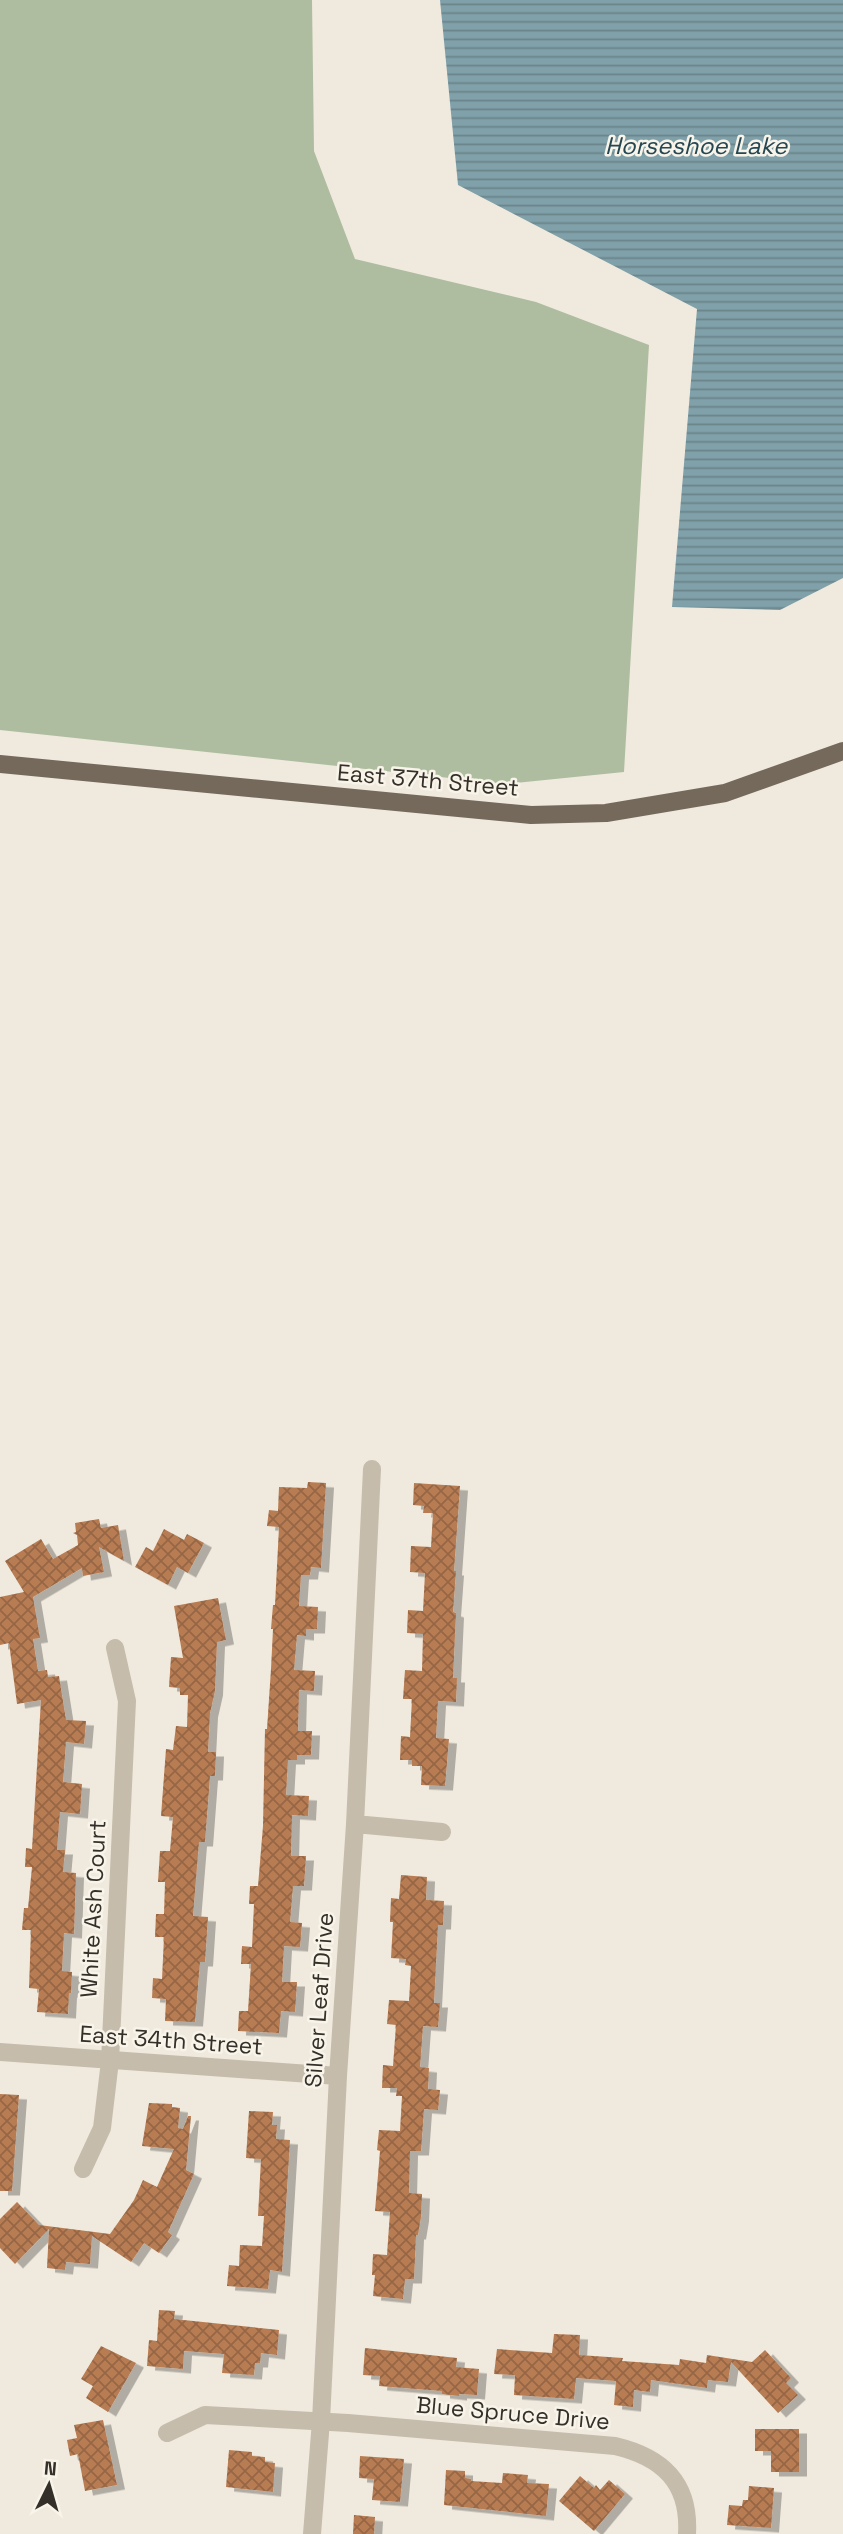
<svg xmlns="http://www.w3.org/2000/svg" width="843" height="2534" font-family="'Space Grotesk',sans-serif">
<defs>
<pattern id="water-rules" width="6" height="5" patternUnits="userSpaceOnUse" patternTransform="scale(1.75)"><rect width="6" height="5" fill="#80a1aa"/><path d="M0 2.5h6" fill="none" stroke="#6a848a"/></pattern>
<pattern id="building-cross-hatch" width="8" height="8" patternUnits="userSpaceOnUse" patternTransform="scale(1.75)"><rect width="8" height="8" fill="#b87c53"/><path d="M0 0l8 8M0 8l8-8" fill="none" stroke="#966645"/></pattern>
<filter id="shadow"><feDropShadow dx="8" dy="4.5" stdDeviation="0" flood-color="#0004"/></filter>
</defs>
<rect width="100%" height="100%" fill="#f0eade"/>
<path fill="#aebd9f" d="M0,0h312l2,151 41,108 181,43 113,43 -25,427 -118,12 -506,-54z"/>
<path fill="url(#water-rules)" d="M440,0h403v578l-63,32 -108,-3 25,-298 -239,-124z"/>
<path fill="url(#building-cross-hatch)" filter="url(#shadow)" d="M308,1482l18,1 -5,85 -10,-1 -1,8h-9l-2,31 19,1 -1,22h-11v7l-9,-1 -3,35 21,1 -1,20 -15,-1 -1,41h14l-1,24h-14v5h-9l-2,35 23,1 -1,20 -16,-1 -1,41h15l-2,30h-11l-3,36 12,1 -2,24 -16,-1 -2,36h15l-2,30 -14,-1 -2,22 -41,-2 1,-20h9l3,-47h-10l1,-18 10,1 2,-43h-5l1,-18h8l5,-60 2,-97h2l4,-60 2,-40h-2l2,-24h2l4,-78 -12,-1 2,-16 9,1 1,-24 28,1z
M414,1483l46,3 -6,85h2l-3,41 3,1 -3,65h4l-1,24 -18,-1 -2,37 13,1 -4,47 -24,-1 1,-19h-10v-6h-12l1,-24 9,1 2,-38h-9l2,-29 17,1 1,-37 -16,-1 1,-23 15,1 2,-38 -15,-1 1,-26 20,1 2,-34h-10l1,-7 -11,-1z
M99,1519l2,9 17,-3 6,36 -25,-14 5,25 -21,4 -1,-8 -49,29 7,41 -7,1 5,32 9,-1 1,7 11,-1 7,44 20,1 -2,23 -18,-2 -3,40 19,2 -2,30 -20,-2 -3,38h8l-2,22 13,1 -2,61 -10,-1 -2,38 10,1 -1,21h-2l-1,21 -31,-2 2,-23 -10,-1 2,-58h-9l2,-22h4l4,-41h-7l1,-19 6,1 9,-149 -24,4 -8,-61 -9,2v-48l24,-5 -19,-31 36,-22 12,20 25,-14 -1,-10 -4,-2 3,-1 -1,-9z
M164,1529l20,11 3,-6 17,9 -16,30 -11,-6 -9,18 -33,-18 11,-20 7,4z
M218,1598l8,42 -9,2 -2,49 -5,22 -2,39h8l-1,24h-5l-5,66h-6l-6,74 15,1 -3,45h-5l-5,60 -30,-1 1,-22 -14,-1 1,-20 9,1 2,-42h-9l1,-23h8l1,-32h-7l2,-31h10l3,-34 -12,-1 5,-67 7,1 3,-24 11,1 1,-32h-8v-7l-11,-1 2,-30 12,1 -9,-52z
M401,1875l26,2 -1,23 18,1 -1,24h-5l-4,78h6l-2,24 -15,-1 -3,41 9,1 -1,21 12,1 -2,20 -14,-1 -3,42h-11l-1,42 13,1 -1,23 -3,18h-2l-2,44h-9l-2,20 -30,-3 2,-21h-3l1,-21 14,1 3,-43 -15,-1 5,-60 -3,-1 2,-20 21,1 2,-35h-6l1,-8h-15l1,-23 10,1 3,-41 -9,-1 2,-24 20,1 2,-35 -6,-1 1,-6 -15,-1 2,-36h-3l1,-24 8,1z
M0,2094l19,1 -7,96h-12z
M149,2103l23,1v3l8,1 -2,20 5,1 5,-13h3l-5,54 8,4 -26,58 4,3 -13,18 -15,-10 -13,19 -39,-26 -2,28 -24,-2 -1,8 -18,-2 2,-39 -34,35 -15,-16v-29l17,-17 22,23 71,9 24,-34 9,-20 14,7 17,-38 -32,-3z
M249,2111l24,1 -1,13h5l-1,14 14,1 -8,132 -12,-2 -2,19 -41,-3 2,-21 10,1 1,-21 22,1 2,-30h-6l3,-57 -15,-1z
M159,2310l16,1 -1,8 105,11 -2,25 -16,-2 -1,10h-5l-1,12 -32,-2 2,-19 -40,-3 -1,18 -36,-3 2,-26 8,1z
M554,2334l26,1 -1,20 44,3 -1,3 57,4 1,-6 26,4 1,-8 45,7 13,-12 26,28 -5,5 12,12 -20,18 -47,-51 -3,20 -20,-2 -1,8 -56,-8 -1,12 -16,-2 -1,17 -19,-2 2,-24 -40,-3 -2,21 -60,-4 1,-20 -21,-1 3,-25 55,4z
M101,2346l35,17 -28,49 -22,-14 7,-12 -12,-7z
M365,2348l92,10 -1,9 23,2 -2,26 -18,-1v2l-17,-2v-3l-63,-5 1,-10 -17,-1z
M103,2420l14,65 -32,6 -7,-37 -8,2 -3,-16 10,-2 -3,-13z
M755,2429h44v43h-28v-21h-16z
M229,2450l23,2v4l13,1v5l10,1 -2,29 -47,-5z
M360,2456l44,3 -4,43 -28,-2 2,-21 -15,-1z
M446,2470l19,1v7l6,1v2l31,2 1,-10 25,2 -1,8 22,1 -3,32 -102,-11z
M580,2476l14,12 2,-3 4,5 9,-10 16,14 -31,37 -35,-30z
M749,2486l25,2 -3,40 -44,-3 2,-20 13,1 1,-6h5z
M354,2515l21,2 -1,17h-21z"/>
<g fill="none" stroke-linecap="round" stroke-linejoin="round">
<path stroke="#c6bcab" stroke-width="18" d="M355,1824l87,8
M0,2052l338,24
M83,2169l19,-41 8,-67 17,-360 -12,-53
M167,2433l38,-18 143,8 267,23c47,11 75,36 72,88
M312,2534l9,-113 17,-345 17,-252 17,-355"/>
<path stroke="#75695c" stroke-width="18" d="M0,764l531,51 75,-2 119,-20 118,-42"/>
</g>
<g text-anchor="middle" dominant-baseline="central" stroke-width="5" stroke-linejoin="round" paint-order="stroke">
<g font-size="23" fill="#352f29" stroke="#f8f4ea">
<text transform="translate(428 780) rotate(5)">East 37th Street</text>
<text transform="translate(93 1909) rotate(-87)">White Ash Court</text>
<text transform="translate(319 2000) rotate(-86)">Silver Leaf Drive</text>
<text transform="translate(171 2040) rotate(4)">East 34th Street</text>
<text transform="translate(513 2413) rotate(5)">Blue Spruce Drive</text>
</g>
<g font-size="24" font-style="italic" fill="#244752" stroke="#f8f4ea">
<text x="696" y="145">Horseshoe Lake</text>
</g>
</g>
<g transform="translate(49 2485) rotate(5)" stroke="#f8f4ea" stroke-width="5" paint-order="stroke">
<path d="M0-5L12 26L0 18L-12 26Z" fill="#352f29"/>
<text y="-10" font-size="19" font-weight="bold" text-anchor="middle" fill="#352f29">N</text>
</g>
</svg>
